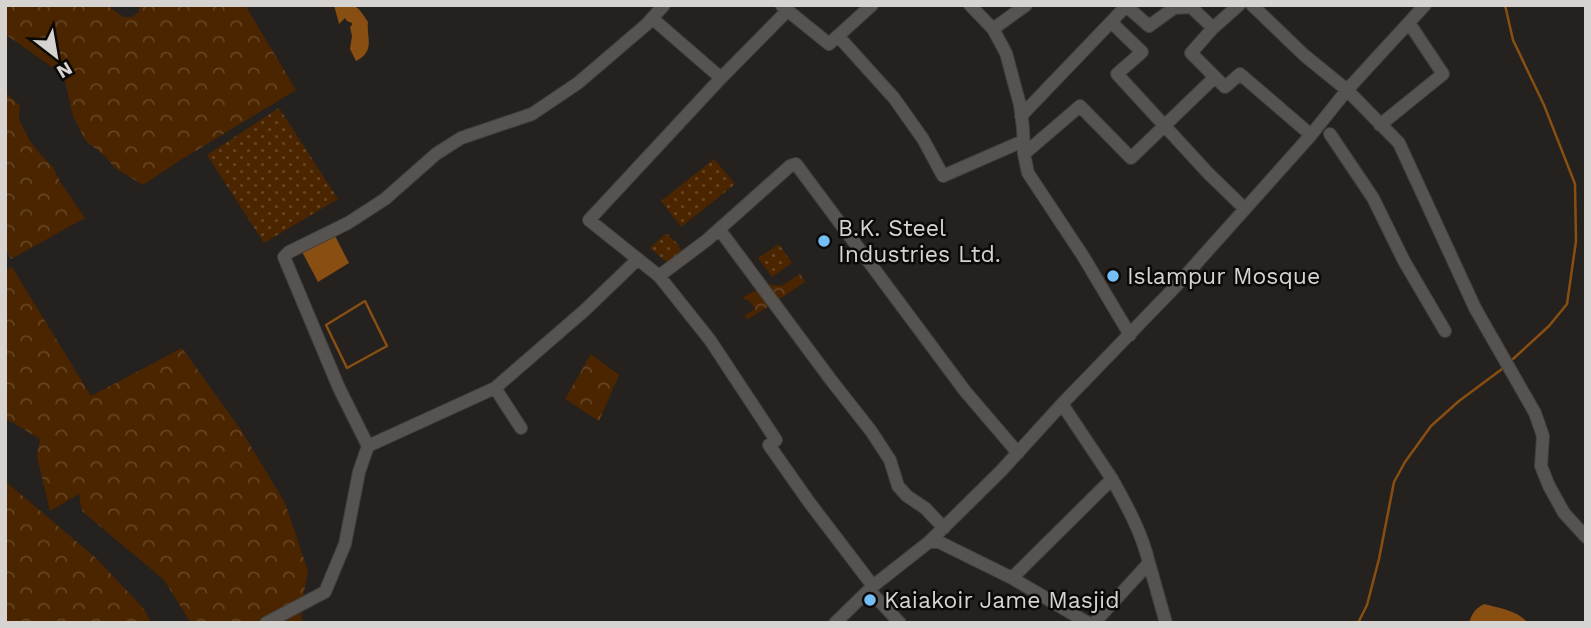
<svg xmlns="http://www.w3.org/2000/svg" width="1591" height="628" font-family="'Work Sans',sans-serif">
<defs>
<pattern id="forest-crowns" width="20" height="18" patternUnits="userSpaceOnUse" patternTransform="scale(1.75)"><rect width="20" height="18" fill="#4b2500"/><path d="M2 6a3 3 0 1 1 6 0M12 15a3 3 0 1 1 6 0" fill="none" stroke="#644424"/></pattern>
<pattern id="park-dots" width="8" height="8" patternUnits="userSpaceOnUse" patternTransform="scale(1.75)"><rect width="8" height="8" fill="#4b2500"/><path d="M2 2h.1M6 6h.1" fill="none" stroke="#644424" stroke-width="1.8" stroke-linecap="round"/></pattern>
</defs>
<rect width="100%" height="100%" fill="#24211e"/>
<path fill="url(#forest-crowns)" d="M5,5h101l18,12h8l7,-5 1,-7h105l51,85 -117,71 -36,24 -28,-17 -10,-12 -19,-15 -13,-25 -8,-35 -10,-12 -50,-35z
M5,92l15,14 -1,13 11,22 10,13 12,12 9,17 24,35 -74,41 -6,-10z
M12,267l79,129 91,-48 59,82 44,73 23,68 -7,37 1,15h-111l-27,-43 -82,-69 -3,-17 -29,17 -13,-55 3,-17 -35,-21v-147z
M800,274l5,8 -56,37 -4,-1v-3l10,-6 -6,-8 -7,-3 25,-14 14,2z
M591,354l28,21 -20,46 -34,-22z
M5,481l91,77 48,51 7,14h-146z"/>
<path fill="url(#park-dots)" d="M279,108l59,91 -74,44 -57,-88z
M714,159l21,25 -54,43 -20,-26z
M666,233l12,11 3,7 -10,15 -21,-18z
M779,244l13,19 -20,14 -14,-19z"/>
<path fill="#894e11" d="M334,5c22,0 22,-2 34,17 -2,15 8,29 -12,39l-6,-12 2,-13 -2,-9 2,-2v-2l-5,-2 -2,-3 -6,6z
M333,232l16,31 -31,19 -18,-34z
M1484,604c15,4 33,6 44,19h-59c3,-10 6,-14 15,-19z"/>
<g fill="none" stroke-linecap="round" stroke-linejoin="round">
<path stroke="#894e11" stroke-width="2.5" d="M1505,5l8,35 31,65 31,79 1,57 -9,63 -18,22 -36,33
M365,301l22,45 -40,22 -21,-43z
M1358,623l9,-18 12,-46 15,-77 11,-20 26,-36 28,-25 43,-32"/>
<defs>
<path id="minor" d="M970,5l23,24 33,-24
M1125,5l24,21 25,-18 17,-1 22,21
M1239,5l-26,23 -22,25 34,34 15,-13 71,61
M1252,5l52,50 43,35 52,53 76,165 60,105 8,23 -2,30 8,20 15,27 22,24
M782,6l47,38 43,-39
M1126,6l-15,16 31,30 -25,22 91,99 37,36
M653,19l68,59 67,-68
M993,29l13,24 14,52 3,23 1,26 4,19 55,83 47,79
M838,36l56,62 29,41 20,37 80,-35
M1021,116l90,-94
M1380,125l63,-51 -34,-51
M1330,134l43,64 31,63 41,70
M1024,154l56,-48 51,52 84,-81
M719,229l112,151 40,51 19,29 8,26 9,10 18,12 19,20
M659,276l-70,-56 132,-142
M521,428l-26,-40 90,-78 53,-51
M368,446l127,-58
M929,542h10l73,36 76,45
M1149,563l17,60
M1012,578l100,-99 -50,-75
M873,586l-64,-84 -40,-57 7,-5 -66,-100 -51,-64 48,-36 83,-74 6,-2 169,227 53,62
M869,590l31,33
M266,623l59,-31 20,-48 14,-72 9,-26 -29,-58 -55,-131 5,-5 59,-29 37,-24 51,-45 25,-16 71,-24 46,-31 69,-59 17,-19
M835,623l38,-37 56,-44 72,-71 61,-67 115,-119 134,-150 36,-45 78,-85
M1094,623l55,-60c-7,-30 -22,-57 -37,-84"/>
</defs>
<use href="#minor" stroke="#413e3c" stroke-width="14"/>
<use href="#minor" stroke="#575350" stroke-width="12"/>
</g>
<g fill="#74c0f6" stroke="#0c0a09" stroke-width="2.5">
<circle cx="824" cy="241" r="7"/>
<circle cx="1113" cy="276" r="7"/>
<circle cx="870" cy="600" r="7"/>
</g>
<g text-anchor="middle" dominant-baseline="central" stroke-width="5" stroke-linejoin="round" paint-order="stroke">
<g font-size="23" fill="#d6d3d1" stroke="#0c0a09" text-anchor="start">
<text x="838" y="228">B.K. Steel<tspan x="838" dy="26">Industries Ltd.</tspan></text>
<text x="1127" y="276">Islampur Mosque</text>
<text x="884" y="600">Kaiakoir Jame Masjid</text>
</g>
</g>
<rect width="1591" height="628" fill="none" stroke="#d6d3d1" stroke-width="14"/>
<g transform="translate(56 56) rotate(149)" stroke="#0c0a09" stroke-width="5" paint-order="stroke">
<path d="M0-5L12 26L0 18L-12 26Z" fill="#d6d3d1"/>
<text y="-10" font-size="19" font-weight="bold" text-anchor="middle" fill="#d6d3d1">N</text>
</g>
</svg>
